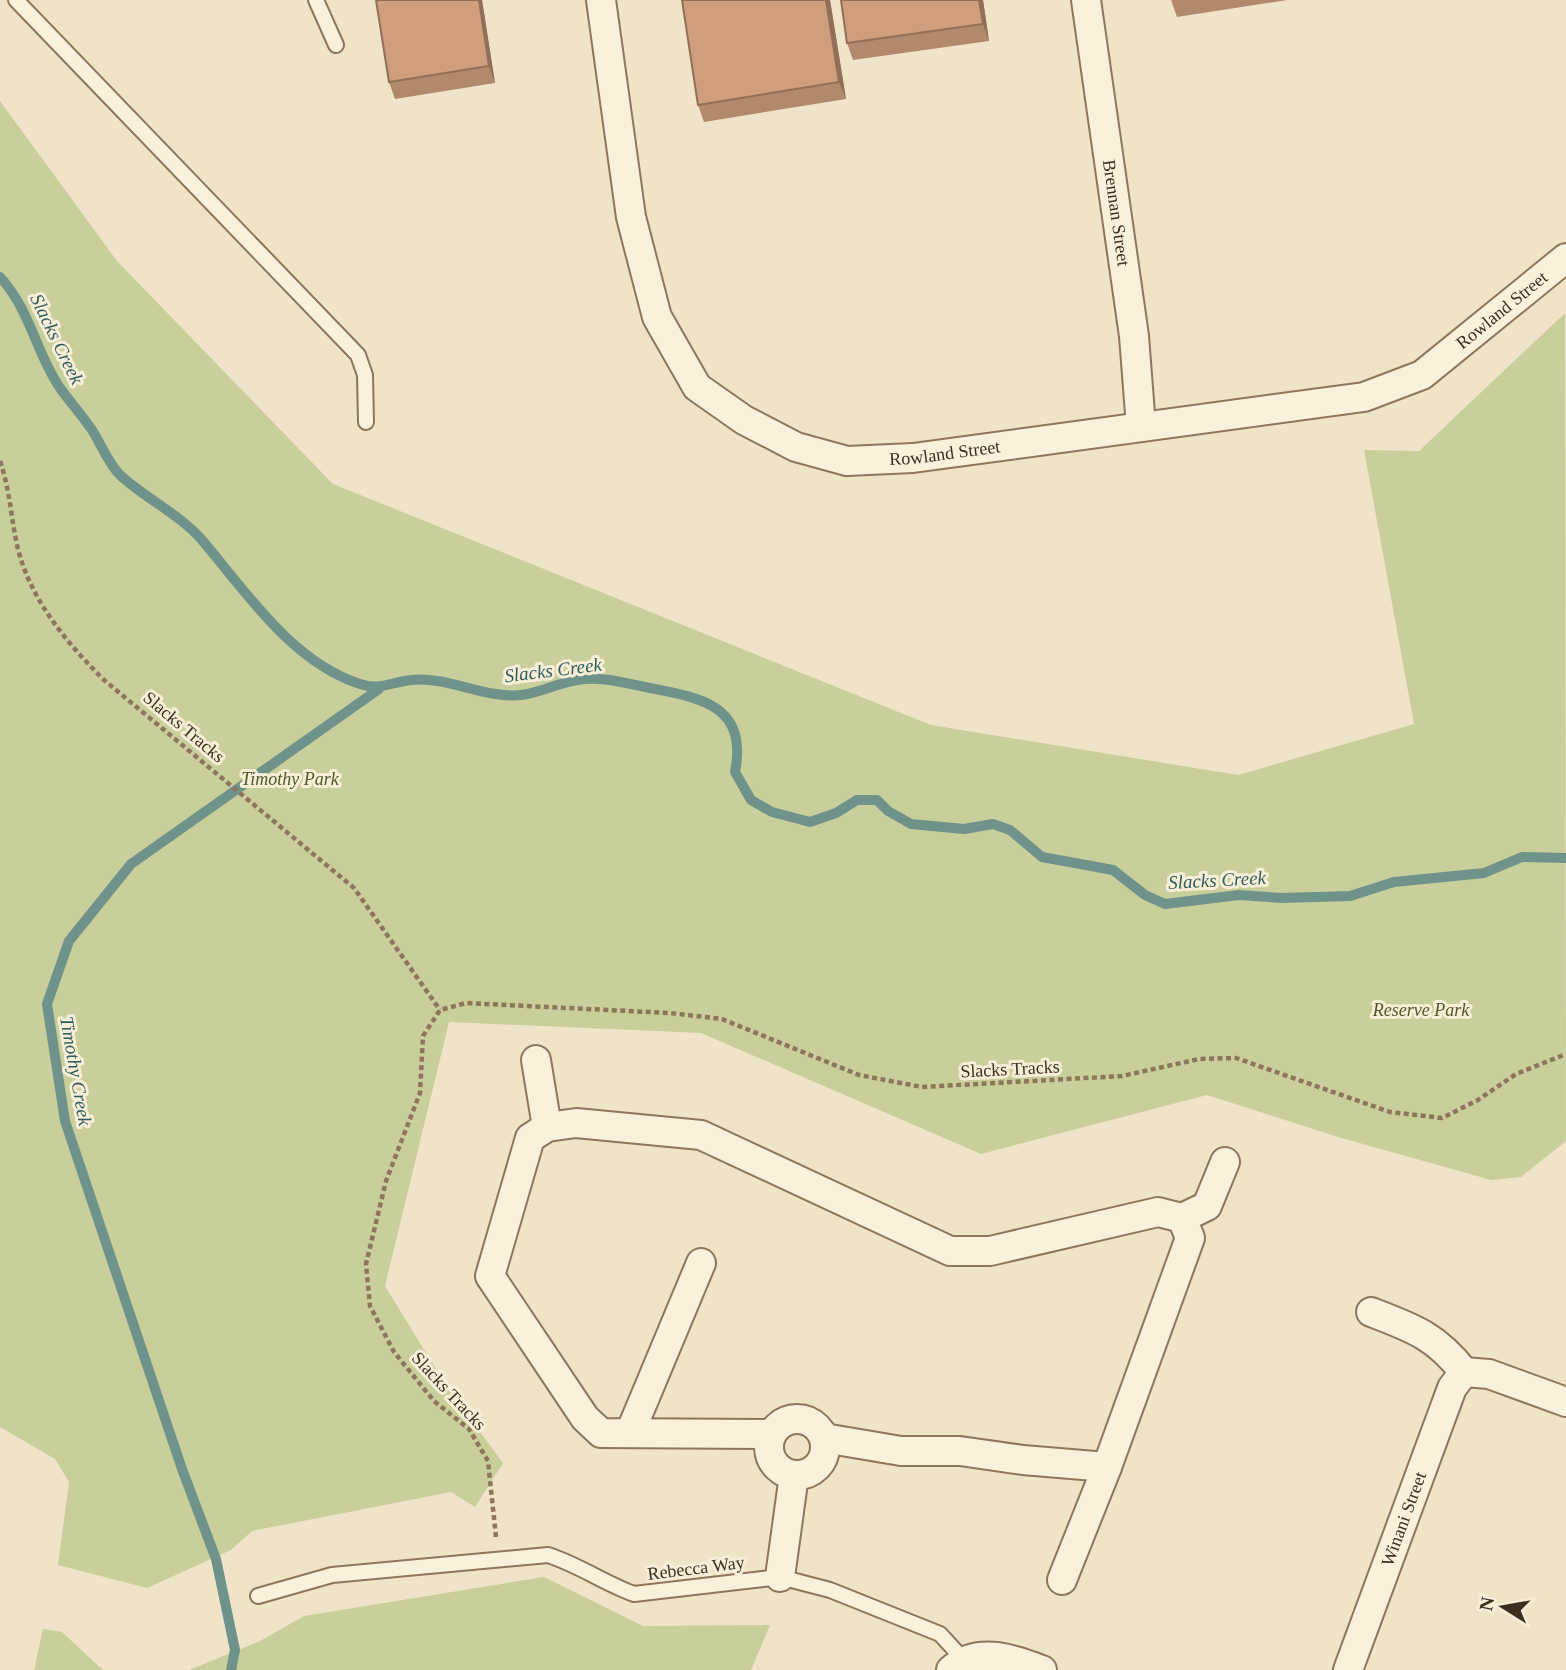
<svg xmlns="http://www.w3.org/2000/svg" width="1566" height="1670" font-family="Georgia,serif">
<rect width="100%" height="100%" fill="#f0e4c8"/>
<path fill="#c9cf9b" d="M0,101l117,160 216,223 598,241 307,50 176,-51 -50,-274 55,1 146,-138 1,828 -45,36 -30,3 -153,-43 -131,-42 -226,59 -280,-121 -252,-11 -64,264 62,101 56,76 -28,44 -24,-15 -199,39 -21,19 -84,38 -89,-23 11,-83 -14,-23 -55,-32z
M544,1577l99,49 127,-1 -19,45h-562l71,-29 44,-25z
M43,1629l19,3 41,38h-69z"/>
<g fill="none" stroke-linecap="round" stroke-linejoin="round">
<path stroke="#6f938a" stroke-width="10" d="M0,277c31,34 35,74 60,111 10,14 22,27 32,42 9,14 16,33 28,45 26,24 58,38 82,65 44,52 90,122 158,144 20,7 31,-2 51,-4 38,-4 73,19 110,15 18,-2 37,-12 56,-15 24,-4 48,3 73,8 52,10 98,18 85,84l16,28 21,12 38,10 26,-9 21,-13h20l11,11 23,13 53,5 29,-5 17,6 32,27 71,13 32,25 20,9 74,-9 43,3 68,-2 44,-14 90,-9 38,-16 44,1
M231,1670l4,-20 -19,-91 -34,-90 -117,-348 -18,-117 22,-63 62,-77 248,-175"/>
<defs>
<path id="lane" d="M16,0l342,355 7,20 1,47
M316,0l20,45
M258,1596l74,-21 216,-20c31,10 56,28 86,39l146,-17 50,13 110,44 23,25"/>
<g id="street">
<path id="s1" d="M601,0l30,217 26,100 40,70 47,33 52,27 51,14 66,-3 451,-61 58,-22 144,-117"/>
<path id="s2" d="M1086,0l48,336 7,91"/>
<path d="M536,1060l11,67"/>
<path d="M1182,1218l25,-12 18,-44"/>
<path d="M1371,1312c42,16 65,24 93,60"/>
<path d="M1464,1372l25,2 77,28"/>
<circle cx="797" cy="1447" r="28"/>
<path d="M630,1433l71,-170"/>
<path d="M771,1434l-170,-1 -16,-15 -95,-142 40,-138 17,-11 29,-4 125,12 249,116h40l168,-39 24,6 8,20 -83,229 -84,-7 -63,-9h-59l-77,-13"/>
<path d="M780,1577l14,-102"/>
<path d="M1062,1580l45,-113"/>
<path d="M951,1670c27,-24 60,-11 91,0"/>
<path id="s3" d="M1348,1670l104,-282 12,-16"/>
</g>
</defs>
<use href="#lane" stroke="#8d765c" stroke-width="18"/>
<use href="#street" stroke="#8d765c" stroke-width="32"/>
<path stroke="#8d765c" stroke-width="4.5" stroke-dasharray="5 3.5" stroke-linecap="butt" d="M0,461c10,30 10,49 16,79 11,56 49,101 88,140l250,208 86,122
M496,1537l-8,-76 -19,-32 -35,-28 -40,-49 -24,-46 -4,-42 20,-83 34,-88 3,-57 17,-26 26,-7 204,10 52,6 137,56 63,12 200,-11 77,-17 37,-1 154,54 52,6 36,-18 38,-26 50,-20"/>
<use href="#lane" stroke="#faf1dc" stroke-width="14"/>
<use href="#street" stroke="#faf1dc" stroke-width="28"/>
</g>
<path fill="#b2896c" d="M482,0l13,83 -100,16 -6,-17z
M830,0l16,99 -142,23 -6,-17z
M983,0l6,41 -136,19 -6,-17z
M1171,0h116l-110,17z"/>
<path fill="#916f58" d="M479,0h3l13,83 -6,-17z
M826,0h4l16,99 -7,-17z
M979,0h4l6,41 -6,-17z"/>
<path fill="#cf9f7d" stroke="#916f58" stroke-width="2" d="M376,0h103l10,66 -100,16z
M682,0h144l13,82 -141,23z
M841,0h138l4,24 -136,19z"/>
<g text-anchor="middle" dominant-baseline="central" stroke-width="6" stroke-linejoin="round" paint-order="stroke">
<g font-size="18" fill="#3d2e20" stroke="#f7eed8">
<text stroke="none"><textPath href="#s2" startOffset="215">Brennan Street</textPath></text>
<text stroke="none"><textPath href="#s1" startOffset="1258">Rowland Street</textPath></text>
<text stroke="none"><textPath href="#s1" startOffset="670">Rowland Street</textPath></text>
<text transform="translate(184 727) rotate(40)">Slacks Tracks</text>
<text transform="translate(1010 1069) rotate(-3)">Slacks Tracks</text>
<text transform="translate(449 1391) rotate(47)">Slacks Tracks</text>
<text stroke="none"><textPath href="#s3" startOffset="161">Winani Street</textPath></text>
<text transform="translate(696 1568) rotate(-7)">Rebecca Way</text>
</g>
<g font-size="18" font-style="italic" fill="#4d5a26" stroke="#f7eed8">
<text x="290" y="779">Timothy Park</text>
<text x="1421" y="1010">Reserve Park</text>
</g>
<g font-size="19" font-style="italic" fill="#2f5d5a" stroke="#f7eed8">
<text transform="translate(57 339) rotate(64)">Slacks Creek</text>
<text transform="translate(553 670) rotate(-7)">Slacks Creek</text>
<text transform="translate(1217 880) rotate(-3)">Slacks Creek</text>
<text transform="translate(76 1071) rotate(80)">Timothy Creek</text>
</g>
</g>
<g transform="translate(1503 1607) rotate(281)" stroke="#f7eed8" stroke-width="5" paint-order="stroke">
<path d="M0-5L12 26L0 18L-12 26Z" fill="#3d2e20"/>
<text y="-10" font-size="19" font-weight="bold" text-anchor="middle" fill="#3d2e20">N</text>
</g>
</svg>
